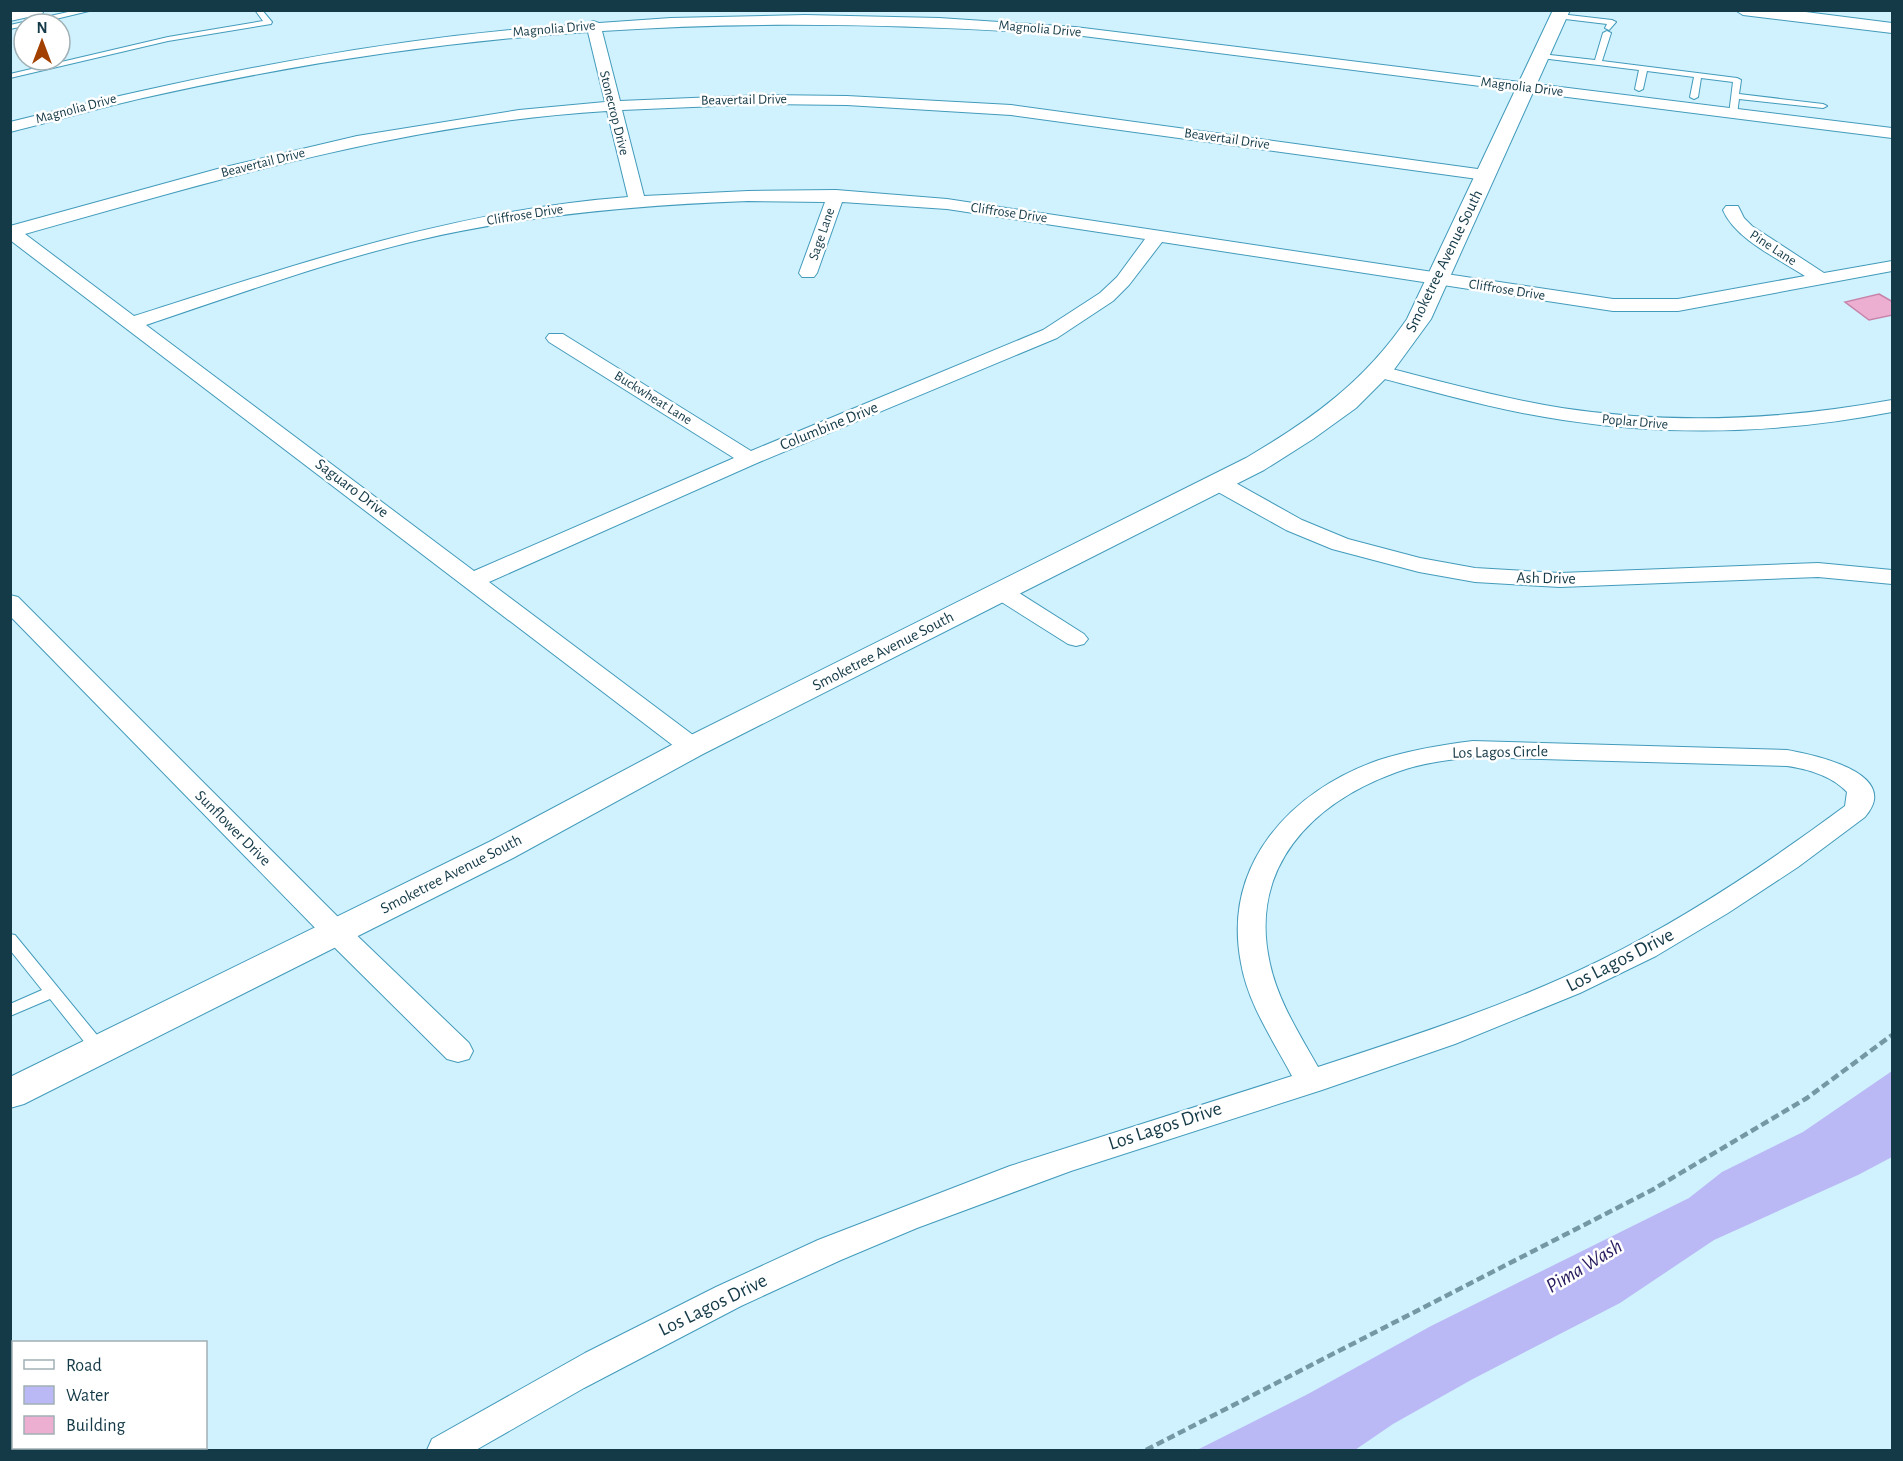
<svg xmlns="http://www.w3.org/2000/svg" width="1903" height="1461" font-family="'Alegreya Sans',sans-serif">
<rect width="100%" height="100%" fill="#d0f1fe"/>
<path fill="#bab9f5" d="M1892,1071v86l-34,18 -144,65 -94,63 -149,77 -78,44 -38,26h-158l111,-56 123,-68 258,-128 33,-26 81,-40z"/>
<path fill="#edafd1" stroke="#c784aa" stroke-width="1.5" d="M1879,294l14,8v13l-24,5 -24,-18z"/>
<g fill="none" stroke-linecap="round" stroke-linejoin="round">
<defs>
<path id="service" d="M77,10h16l-58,14h-11v2l-14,3v-4z
M255,10h7l10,12 -1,2 -103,17 -158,37v-4l158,-37 95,-16z
M1560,14l52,6 4,2 -7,8 -4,-2 2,-4 -50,-6v-4z
M1607,31l4,2 -9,28 135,17 4,2 -2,14 84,10 4,2 -4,2 -84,-9 -2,15 -4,2 -4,-2 4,-32 -32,-4 -3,19 -4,2 -4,-2 4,-20 -47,-6 -4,18 -4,2 -4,-2 4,-19 -98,-12 -4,-2 4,-2 54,6 8,-27z
M10,934l5,1 91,111 2,4 -2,4 -6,2 -6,-2 -44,-55 -40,17v-12l32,-14 -32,-40z"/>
<path id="minor" d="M805,15l134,3 136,9 817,101v10l-817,-103c-158,-10 -315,-15 -473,-4l18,70 145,-6 82,1 164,9 474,65 8,5 -8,5 -474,-65 -164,-10 -82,-1 -143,6 22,86 104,-5 88,-1 111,9 666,100h65l127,-23c-26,-17 -70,-37 -82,-66l3,-4h12l6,12 8,8 72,47 68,-12v10l-214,40h-65l-451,-69 -33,43 -16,16 -56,37 -300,125 -268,119 212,159 4,6 -4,6 -9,2 -9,-2 -673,-513v-14l211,-58 136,-32 162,-26 86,-8 -17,-70c-150,10 -299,33 -445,66 -45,10 -88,23 -133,34v-10c190,-47 381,-86 577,-98l6,-3 6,2 72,-5zM607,111l21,86c-173,13 -330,67 -494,119l-109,-82c191,-54 382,-111 582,-123zM748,201l77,1 -26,71 3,4h12l3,-4 25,-71 105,7 198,30 -28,38 -17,16 -57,37 -292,121 -188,-117h-14l-3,4 3,4 185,116 -260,113 -328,-246c90,-30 180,-63 273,-85 108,-25 218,-35 329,-39z
M1380,366c60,15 120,32 182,42 111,17 220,12 330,-8v12c-109,21 -218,25 -329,8 -64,-9 -127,-28 -190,-44l-3,-4 3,-4z
M1217,476l8,1 77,43 46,19 72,19 55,10 85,5 258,-10 74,7v14l-74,-7 -258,10 -85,-5 -56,-10 -87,-23 -46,-19 -77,-43 -3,-5 3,-5z
M1000,584l8,2 76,48 4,5 -4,5 -8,2 -8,-2 -76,-48 -4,-5 4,-5z
M10,595l8,2 328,328 123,118 4,8 -4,8 -11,3 -11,-3 -121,-120 -316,-323z
M1473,741l314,9c22,4 92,18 87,50 -1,6 -5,12 -9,17l-67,50 -70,46 -72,43 -76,37 -125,51 -133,46 -251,81 -154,57 -76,32 -100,46 -157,82 -108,62h-49l5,-11 153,-86 131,-66 102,-47 192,-74 282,-90c-19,-36 -44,-72 -51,-113 -19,-98 49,-172 138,-203 31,-10 62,-15 94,-19zM1473,757l314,9c21,3 45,10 60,26l-2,14c-78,58 -159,112 -246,155 -90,44 -186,75 -281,106 -18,-32 -40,-66 -48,-103 -22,-96 41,-161 127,-192 25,-9 50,-12 76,-15z"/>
<path id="tertiary" d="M44,10l-2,4 -32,7v-10z
M1553,10h17l-139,309 -38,52 -37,37 -43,31 -49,31 -561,284 -190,104 -489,246 -14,4v-31l479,-235 192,-102 565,-282c65,-38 118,-76 161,-139z
M1735,10h55l102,13v10l-149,-18z"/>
</defs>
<use href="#service" stroke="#429bbb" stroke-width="2"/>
<use href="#minor" stroke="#429bbb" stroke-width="2"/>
<use href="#tertiary" stroke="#429bbb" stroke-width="2"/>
<path stroke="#7598a5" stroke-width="4.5" stroke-dasharray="8 4" stroke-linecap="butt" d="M1146,1450l506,-260 155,-92 85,-63"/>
<use href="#service" fill="#fff" fill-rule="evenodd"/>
<use href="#minor" fill="#fff" fill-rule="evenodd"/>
<use href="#tertiary" fill="#fff" fill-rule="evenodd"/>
</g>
<g text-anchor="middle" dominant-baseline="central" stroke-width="5" stroke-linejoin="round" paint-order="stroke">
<g font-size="14" fill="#143947" stroke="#fff">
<text transform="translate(554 29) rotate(-5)">Magnolia Drive</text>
<text transform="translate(1040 29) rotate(5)">Magnolia Drive</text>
<text transform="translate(1522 87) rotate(7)">Magnolia Drive</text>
<text transform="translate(744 100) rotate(-1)">Beavertail Drive</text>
<text transform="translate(76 109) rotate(-15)">Magnolia Drive</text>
<text transform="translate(614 113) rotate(76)">Stonecrop Drive</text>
<text transform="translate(1227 139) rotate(8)">Beavertail Drive</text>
<text transform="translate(263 163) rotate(-14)">Beavertail Drive</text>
<text transform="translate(1009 213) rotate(8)">Cliffrose Drive</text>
<text transform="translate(525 215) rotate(-9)">Cliffrose Drive</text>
<text transform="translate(822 234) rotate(-71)">Sage Lane</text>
<text transform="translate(1773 248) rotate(33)">Pine Lane</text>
<text transform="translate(1507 290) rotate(9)">Cliffrose Drive</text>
<text transform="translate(653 398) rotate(32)">Buckwheat Lane</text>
<text transform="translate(1635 422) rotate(5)">Poplar Drive</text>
</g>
<g font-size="16" fill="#143947" stroke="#fff">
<text transform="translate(1444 261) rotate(-64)">Smoketree Avenue South</text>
<text transform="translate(829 426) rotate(-22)">Columbine Drive</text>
<text transform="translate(352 488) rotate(37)">Saguaro Drive</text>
<text transform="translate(1546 578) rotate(1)">Ash Drive</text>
<text transform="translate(883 651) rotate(-27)">Smoketree Avenue South</text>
<text transform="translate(1500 752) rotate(-1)">Los Lagos Circle</text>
<text transform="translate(233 828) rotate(45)">Sunflower Drive</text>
<text transform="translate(451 874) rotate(-27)">Smoketree Avenue South</text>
</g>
<g font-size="20" fill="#143947" stroke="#fff">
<text transform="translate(1620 960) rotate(-27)">Los Lagos Drive</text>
<text transform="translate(1165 1126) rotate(-18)">Los Lagos Drive</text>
<text transform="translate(713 1305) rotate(-26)">Los Lagos Drive</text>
</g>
<g font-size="21" font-style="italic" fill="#281c60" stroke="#fff">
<text transform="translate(1584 1266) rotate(-31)">Pima Wash</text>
</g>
</g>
<rect width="1903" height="1461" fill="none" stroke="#143947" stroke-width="24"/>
<rect x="12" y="1341" width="195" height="108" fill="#ffffff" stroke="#a1b0b5" stroke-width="1.5"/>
<rect x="24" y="1360" width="30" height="9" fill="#ffffff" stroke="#a1b0b5" stroke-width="1.5"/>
<text x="66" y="1371" font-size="18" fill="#143947">Road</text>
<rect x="24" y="1386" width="30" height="18" fill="#bab9f5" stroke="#a1b0b5" stroke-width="1.5"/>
<text x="66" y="1401" font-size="18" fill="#143947">Water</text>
<rect x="24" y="1416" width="30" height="18" fill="#edafd1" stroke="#a1b0b5" stroke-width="1.5"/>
<text x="66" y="1431" font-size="18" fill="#143947">Building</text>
<g transform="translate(42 42)"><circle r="28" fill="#ffffff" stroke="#a1b0b5" stroke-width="1.5"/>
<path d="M0-4.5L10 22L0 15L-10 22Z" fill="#a24000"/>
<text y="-9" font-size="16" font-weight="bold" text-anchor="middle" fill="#143947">N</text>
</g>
</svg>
